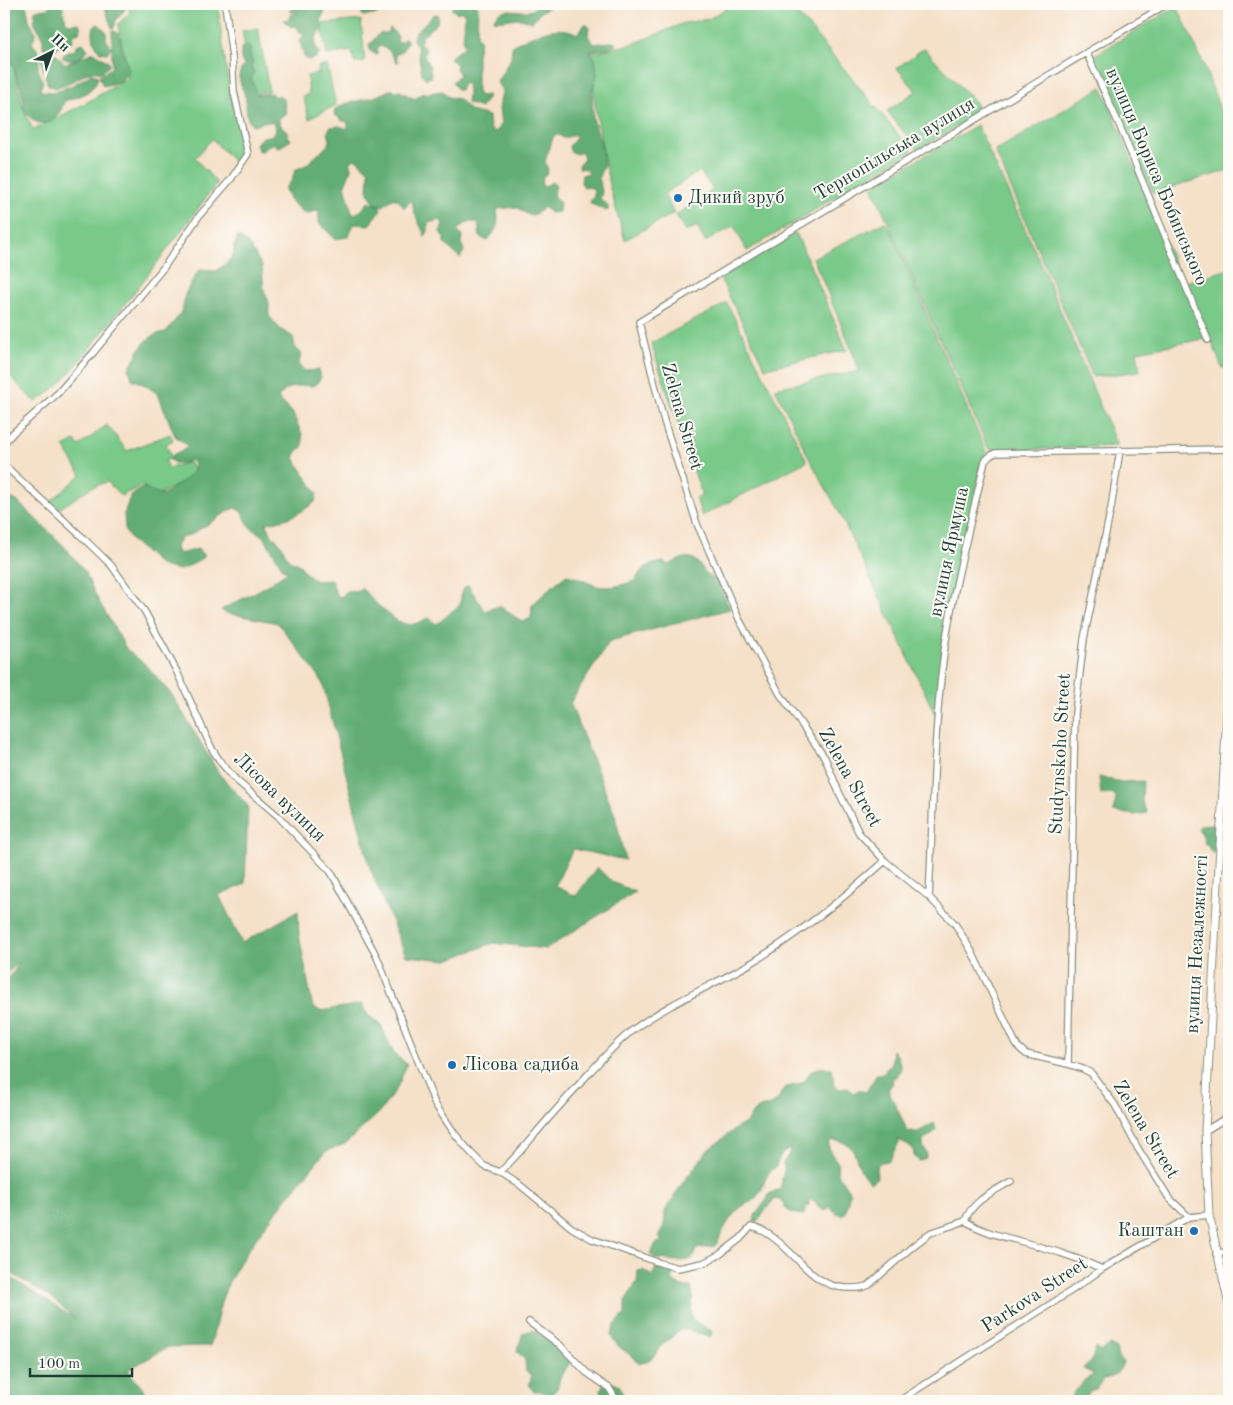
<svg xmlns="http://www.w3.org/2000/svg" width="1233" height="1405" font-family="'Old Standard TT',serif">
<rect width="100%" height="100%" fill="#fdfcf7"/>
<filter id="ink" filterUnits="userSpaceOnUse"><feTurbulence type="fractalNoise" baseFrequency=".02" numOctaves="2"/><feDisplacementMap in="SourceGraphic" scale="10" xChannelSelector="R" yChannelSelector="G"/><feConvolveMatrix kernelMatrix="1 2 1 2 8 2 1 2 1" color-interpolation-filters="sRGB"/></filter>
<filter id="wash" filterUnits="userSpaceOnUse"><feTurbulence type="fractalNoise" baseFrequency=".0096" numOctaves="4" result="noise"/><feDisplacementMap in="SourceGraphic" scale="20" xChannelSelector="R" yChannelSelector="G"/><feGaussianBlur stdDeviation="1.12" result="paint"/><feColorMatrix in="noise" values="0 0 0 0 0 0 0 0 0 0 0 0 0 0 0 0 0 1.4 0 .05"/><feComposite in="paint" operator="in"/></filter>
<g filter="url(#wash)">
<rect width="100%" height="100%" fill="#f5e0c8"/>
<path fill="#79c989" stroke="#4c835e" d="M128,4h91v12l11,81 10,35 1,15 -6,16 -23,-24 -17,19 22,25c-38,51 -76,102 -116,151 -20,25 -38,52 -66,68l-31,-32v-343l19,81 10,22 51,-26 44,-26 -10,-54 12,-12z
M733,4h53l20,19 106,128 -165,100 -13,-25 -29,16 -8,-16 -12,6 -9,-17 37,-25 -13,-19 -36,23 10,19 -49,27 -16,-55 -14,-80 -4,-52 42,-9 51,-21 25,-4z
M1177,6l27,59 25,69v36l-76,23 -60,-137z
M361,20l4,42 -11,1 -2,-12 -25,4 -6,-31z
M258,28l11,63 -15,3 -12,-63z
M924,48l50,53 6,11 -62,38 -31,-39 29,-20 -19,-23z
M327,65l9,40 -27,14 -6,-23 6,-2 -2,-18 12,-3 -1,-6z
M1102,87l103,252 -68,12 3,20 -47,6 -98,-226z
M977,125l64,139 76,182 -124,5 -5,-3 -116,-262z
M885,222l6,10 96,222 -4,6 -40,177 -5,76 -3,1 -97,-204 -29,-52 -34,-70 84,-17 -8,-23 -38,-90z
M796,233l51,117 -82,18 -45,-90z
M1229,269v100l-7,-1 -14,-37 -22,-49z
M727,303l80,158 -105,55 -6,-18 6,-3 -51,-152z
M107,425l20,26 43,-17 3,6 -7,4 6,14 -7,3 4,7 20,-6 8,13 -46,23 -8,-13 -22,11 -14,-14 -17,6 -34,23 -7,-8 32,-28 -17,-28 11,-6 4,5z
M1229,876v88l-6,1 3,-31z"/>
<path fill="#62ad75" stroke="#407554" d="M4,4h22l3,16 7,13 -4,10 8,10 -2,16 5,13 -3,7 1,2 11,1 19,-6 21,-12 6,2c-3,17 -20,21 -34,25 -1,7 -7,17 -15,21 -10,6 -23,-6 -26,-16 0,-2 1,-5 0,-7 -2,-13 -8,-25 -11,-38 -5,-19 -8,-38 -8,-57z
M51,4h11l4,18 3,2 10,-1 2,5 -2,4 -5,2 -2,8h-7c-7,6 -12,11 -22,6v-9l-9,-18 2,-5 -2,-3 2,-3 11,-1z
M110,4h16l2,2 -12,14 -2,8h-2l-7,-20 6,-2z
M365,4h35l-2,2 -24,9 -11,1 -3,-7z
M456,4h20l2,2 -1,30 3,4 -3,15v37l3,4 7,-1 1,1 -7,12 -14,-5 1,-10 -1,-10 -4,1 -3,6h-2l-6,-8 8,-8 -4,-5 1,-5 -7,-5 2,-3 13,-10 -2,-4 2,-28 -4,-3 -3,2 -7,-4z
M537,4h18l-15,8 -8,10 -14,-4 -23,3 -1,-3c2,-2 3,-4 6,-6 12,-6 32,6 37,-8z
M298,5l15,5 9,-1 3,2 -4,8 1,10 -6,8 -1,8 5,9 -4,4 -7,2 -5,-3 -4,-17 4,-5 -5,-4 -2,-5 -6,1 -8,-7h5l3,-5 7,-2v-1h-8v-2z
M436,14l2,1 -1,8 -15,13 -2,7 6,6 -2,6 6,12 1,10 -5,2 -4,-5 -5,-28 -4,-7 1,-5 19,-19z
M586,23l3,4 -1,9 6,8 18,-2 5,2c-7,6 -18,4 -27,8l5,6 2,18 -5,15 1,27 8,25 3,23 -5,10 3,16 -2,7 7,6 2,4 -2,2 -16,-7 -1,-5 4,-4v-5l-5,-3h-5l-3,-4 1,-8 7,-2 -3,-4 -7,-1v-3l5,-6 -1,-5 -2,-2 -4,2 -7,-3 -1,-5 8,-9 -2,-2 -12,3 -4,-3h-5l-9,26 3,9 -1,3 -4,3 -2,10h4l7,-4 4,4 -3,9 7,8 -1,9 -9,1 -6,-6c-11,11 -15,10 -27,0l-20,2c2,16 1,19 -10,32l-7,-4 -2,-15h-10l-11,8 5,5 -1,8 3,8 -4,7 -16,-15v-5l-4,-6 3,-8 -3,-4 -12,3v9l-3,4c-3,-9 -13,-24 -12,-31l-2,-4 -7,7c-7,-13 -11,-11 -20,-2l-9,-2 -7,-12 1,-21 -13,-12 -5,2v8l-6,16 7,28 2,1 7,-3 7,-9 12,4 1,5 -8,8 -3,6 -16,-1 -6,13 -13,2 -16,-16v-13l-14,4c-8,-7 -19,-15 -20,-26l7,-8 3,-10 11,-5 22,-20 2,-5 -2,-8 2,-5 9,-1 9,3v-7l-5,-1 -9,-7 1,-5 9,-5 30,-7 16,-7 10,1 15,8 6,-5 22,-3 5,6 11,2 12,12 18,5 1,13 4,3 3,-1 4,-6 -2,-17 3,-17 -5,-9 14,-24 1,-12c17,-10 47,-24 65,-12z
M98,24l9,8 -1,7 5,8 -4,6 -7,-1c-5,-6 -9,-17 -6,-26z
M390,28l8,8 -1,5 4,1 4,-4 3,3 -6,10 -7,4 3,7h-2l-7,-12 -9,-4 -3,1v8l-7,-4 -1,-7 4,-2 1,-3 6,-6h7z
M112,30l6,3 11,38 -9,11 -17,4 -4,-9 13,-10z
M83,43l5,7c-6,7 -15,12 -24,9l-2,-2 5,-6h7l3,-6z
M247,45l3,4v7l3,7 -2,3 3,6 -3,8 4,7v5l3,3 13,-2 4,4 4,-2 5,5 2,13 -8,6 3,7 6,5v6l3,1 1,2 -13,8 -4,-5 -6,3 -7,6 -2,-1 -3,-6c3,-7 8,-9 15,-9l5,-6 -3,-8h-10l-9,4c-11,-7 -6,-19 -9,-30 -2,-6 -5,-13 -6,-19 0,-5 2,-8 5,-11l-3,-7v-11z
M46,51l10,3 9,10 29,-12 15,10 1,3 -9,8 -7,-2 -7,2 -12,7 -19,8 -8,-3 -5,-16 -2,-14z
M238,237l10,6 14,23 2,24 5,13v13l11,13 13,8 2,10 6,6 -2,11 5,7 15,-1 2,8 -7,8c-14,-1 -27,-1 -36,12l14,14 10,22 1,12 -7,7 -2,5 23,35 -2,9c-17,13 -28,18 -49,21l6,12 10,11 6,13 13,7 2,5 13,10 16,-1 4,15 5,2 6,-6 10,1 4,-4c12,11 36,41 53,36 5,-1 10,-5 15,-6l7,6c9,-5 15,-13 24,-19l2,-15 6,-5 17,26 14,-5 24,16 8,-4 1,-13 24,-22 11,-8c12,2 20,8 30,11 13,3 27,-1 39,-6 6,-14 13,-15 27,-18l6,3c33,-20 24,5 48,15l13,29 -120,32 -40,62 45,112 10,45 -52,-11 -18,37 21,10 21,-29 15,15 23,10 -89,57 -53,-6 -45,17 -42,-4 -36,-88 -48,-187 -44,-58 -52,-10 -5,-3 40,-21 27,-18 -5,-2 -19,-32 -14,-10 -9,-16 -7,-3 -42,26 -11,4 -6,9 4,7 19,-5 6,7 -7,6 -17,8 -11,-2 -9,-3 -29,-25 -6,-9 -1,-17 6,-17 13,-10 19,8 19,-12 14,-13 -2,-8 -3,-2 -6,3h-10l-5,-4c7,-9 14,-6 19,-13l-13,-10 -17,-42 -13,-9 -13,-6 -3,-10c9,-17 16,-35 37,-37l13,-17 4,-7 2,-14 8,-15 6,-9 17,1 10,-7 8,-10v-8z
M4,495l13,6 47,45 21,26 12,26 30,52 19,15 26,30 48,80 28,31 -3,78 -26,11 23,48 56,-32 1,24 14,73 8,3 40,-7 7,11 13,10 13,29 13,10 -10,24 -18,25 -34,31 -19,7c-33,41 -71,82 -96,129 -11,20 -13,45 -20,66l-42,1 -40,23 24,31h-148v-128l71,46 -23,-21 -48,-29v-288l10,-10 5,-9 -15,14z
M1099,777l23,5 21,-1 -1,21 5,11 -13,2 -21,-3 3,-13 -3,-6 -12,2z
M1212,824l3,1c2,7 2,23 -2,29l-3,-3 -2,-7h-3l-2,-8 -5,-8 3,-3z
M893,1050l5,7 3,11 -4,8 -4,2 -1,7 -4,4 20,43h10l16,-9 2,6 -4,6 -9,4v7l4,8 -2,5 -6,2 -5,-5 -1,-7 -15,-10 1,3 -10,19 -8,1 -5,5 1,11 -6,4c-21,-14 -6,-39 -39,-42l-3,3v7l9,13c-4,11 7,20 12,30l-5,20 -4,2 -5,-2 -6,-6 -5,4 -6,-3 -4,-7 -6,-2v6l-4,3 -1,7c-12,-2 -17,-2 -22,-14l-6,-2c-10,6 -13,19 -22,25 -1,-15 13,-19 15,-30 15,-8 10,-1 14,-18 1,-6 2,-7 0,-13l9,-14c-11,2 -13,9 -16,18 -10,5 -11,15 -15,24 -2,4 -6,7 -9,11 -17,3 -30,29 -36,44l-20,3 -3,9c-12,6 -26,1 -38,1l-5,-6 6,-9 6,-3 -3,-4 5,-10 1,-16 17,-27 26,-34 27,-21 11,-6 7,-10 7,-5 13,-4 6,-6 2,-6 5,-5 11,-2 9,-5c4,-13 14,-13 26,-12l2,17c5,4 7,5 13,2l7,6 4,-3 8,2 11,-18h7l3,-6 4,-2z
M665,1267l8,5 -1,8 9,7h10c4,10 -1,21 1,33l20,11 -1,6 -23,-7h-8l-20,17 -6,9 -8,6 -7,1c-10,-12 -22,-13 -28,-28l4,-10 10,-11v-13l12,-19 1,-11 5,-1 9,6 4,-8z
M533,1330l26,18 6,9 5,2c0,8 -5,9 -8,15 -6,10 0,14 -13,21l-9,-4h-7l-4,-7 3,-9 -6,-3 -1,-12 -8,-9 6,-18z
M1111,1345l6,5v5l6,7c-3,10 -9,16 -20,17l-7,10 -6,2 -7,10 -11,-3 -1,-2 12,-14 11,-8 -11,-5 3,-4 5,-2 5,-16 3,5z
M609,1381l11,5 5,15h-21l-3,-12 3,-6z"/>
</g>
<g filter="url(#ink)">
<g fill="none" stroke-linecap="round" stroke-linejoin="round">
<defs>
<path id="minor" d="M1167,4l-528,318 25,99 33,103 42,95 41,75 45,64 13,32 21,43 26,28 44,36 26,27 17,28 45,94 9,8 42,10 15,5 8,4 24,32 22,42 32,51 20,19 20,-2
M1087,54l31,68 90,218
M4,443l10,-11 44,-39 35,-40 71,-86 35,-51 32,-37 17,-25 -14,-62 -2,-35 -7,-53
M4,465l76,70 31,30 34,47 32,60 35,77 10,15 14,16 42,36 53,56 46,85 58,147 20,30 16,19 13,13 16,6 20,13 52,43 20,11 68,24 18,5 25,-5 16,-8 21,-16 11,-12c5,1 10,3 14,5 29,16 46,55 81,56 9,0 15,1 23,-3l44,-39 17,-13 35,-12c18,11 35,15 55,20 28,8 56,16 82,28
M929,897c4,-76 4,-152 13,-228 8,-70 27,-139 43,-208l5,-5 5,-3 234,-4
M1068,1064l7,-351 9,-74 27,-131 9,-58
M1205,1131l24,-15
M500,1172c18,-16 32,-35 48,-53 14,-16 29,-32 43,-48 14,-15 27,-30 43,-42 37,-27 80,-44 119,-67 47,-29 91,-64 132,-101
M965,1221c7,-20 28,-29 46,-40
M1216,1254l13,-3
M529,1322l31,23 26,27 23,16 8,13
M899,1401l172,-110 31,-22 87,-52"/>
<path id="tertiary" d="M1229,674l-24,457 4,84 20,90"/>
</defs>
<use href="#minor" stroke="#8a8e7e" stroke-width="8"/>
<use href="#tertiary" stroke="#8a8e7e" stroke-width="9"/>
<use href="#minor" stroke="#fff" stroke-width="5.5"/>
<use href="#tertiary" stroke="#fff" stroke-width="7"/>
</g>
</g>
<g fill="#1f6fb2" stroke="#fdfcf7" stroke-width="2">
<circle cx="678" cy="198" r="5"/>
<circle cx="452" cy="1065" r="5"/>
<circle cx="1194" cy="1231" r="5"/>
</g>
<g text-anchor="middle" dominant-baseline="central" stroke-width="4" stroke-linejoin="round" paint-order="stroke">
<g font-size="19" fill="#1f3d34" stroke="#fdfcf7">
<text transform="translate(895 150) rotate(-31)">Тернопільська вулиця</text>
<text transform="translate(1156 177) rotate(67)">вулиця Бориса Бобинського</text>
<text transform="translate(681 417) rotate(74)">Zelena Street</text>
<text transform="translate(950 552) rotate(-78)">вулиця Ярмуша</text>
<text transform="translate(1061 754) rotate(-87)">Studynskoho Street</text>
<text transform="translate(849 778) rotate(61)">Zelena Street</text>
<text transform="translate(279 798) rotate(44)">Лісова вулиця</text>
<text transform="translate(1198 944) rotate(-87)">вулиця Незалежності</text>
<text transform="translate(1145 1130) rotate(59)">Zelena Street</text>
<text transform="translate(1035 1296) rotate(-33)">Parkova Street</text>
</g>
<g font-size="19" fill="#1f3d34" stroke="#fdfcf7" text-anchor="start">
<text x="688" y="198">Дикий зруб</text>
<text x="462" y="1065">Лісова садиба</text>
<text x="1184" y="1231" text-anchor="end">Каштан</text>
</g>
</g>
<rect width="1233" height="1405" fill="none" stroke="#fdfcf7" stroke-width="20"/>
<g transform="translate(52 52) rotate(42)" stroke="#fdfcf7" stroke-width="4" paint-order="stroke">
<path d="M0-4L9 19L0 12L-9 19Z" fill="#1f3d34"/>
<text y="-8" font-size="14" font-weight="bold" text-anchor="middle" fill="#1f3d34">Пн</text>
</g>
<path d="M30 1368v8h102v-8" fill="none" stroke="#1f3d34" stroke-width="2.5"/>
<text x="38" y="1368" font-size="15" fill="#1f3d34" stroke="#fdfcf7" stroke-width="4" paint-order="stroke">100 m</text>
</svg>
